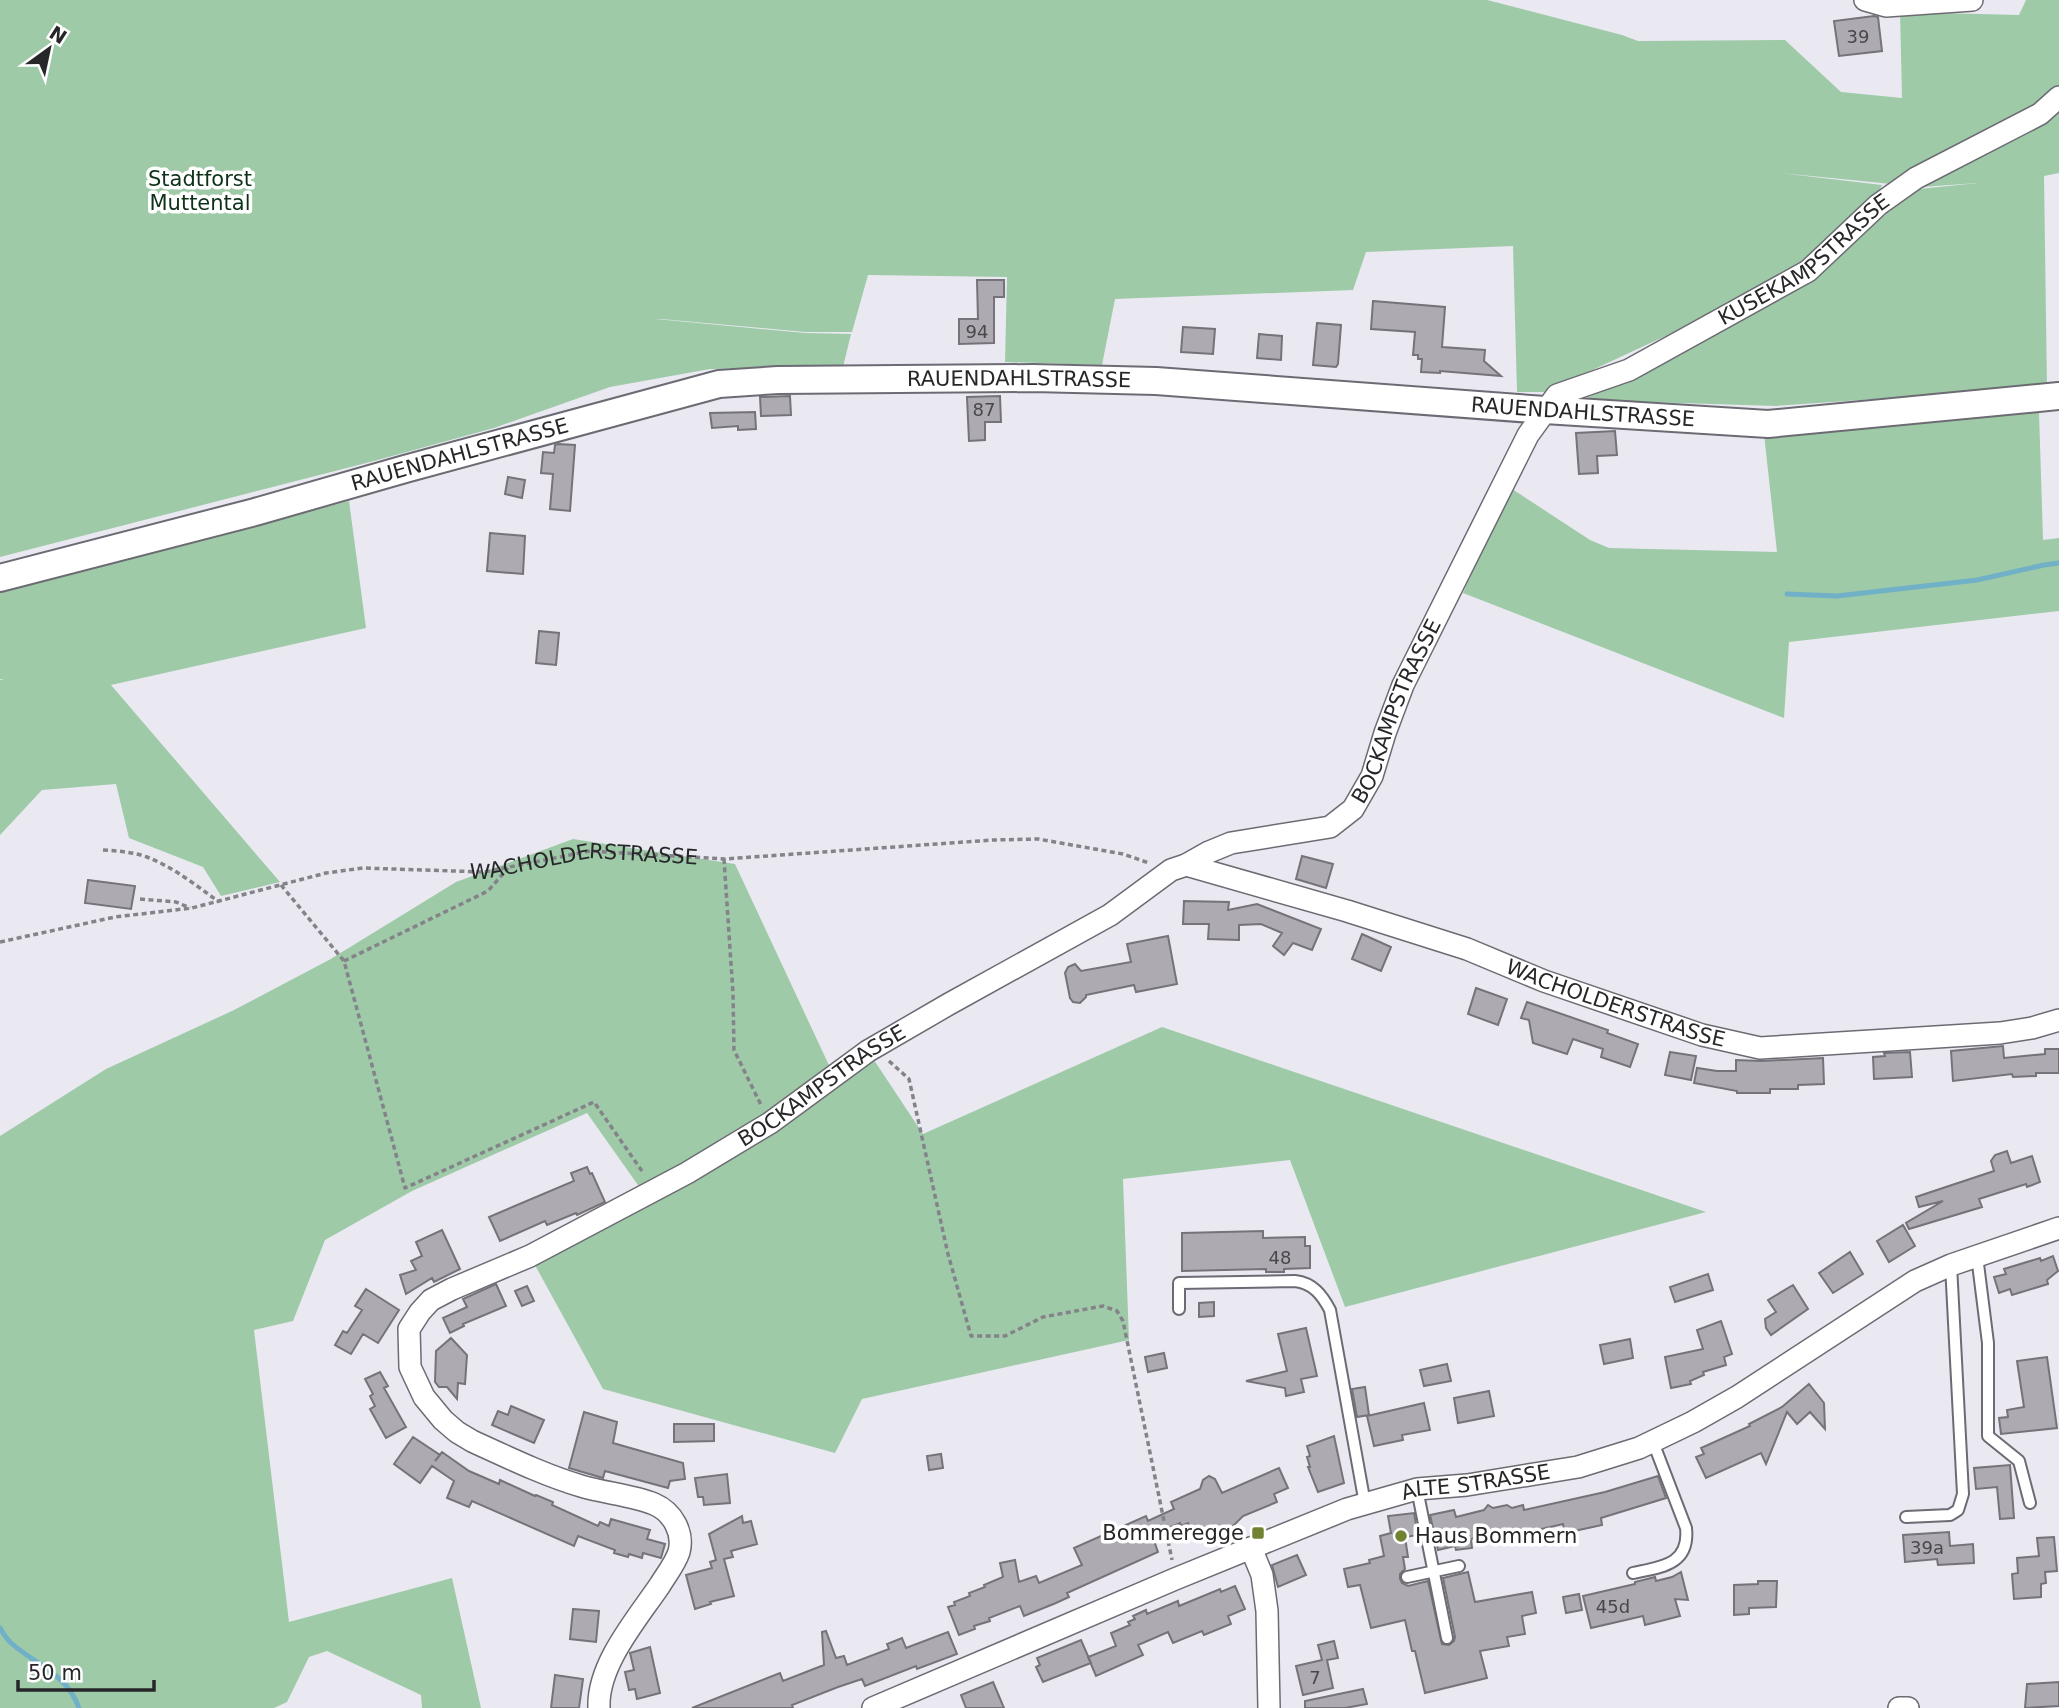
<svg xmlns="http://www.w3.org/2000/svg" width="2059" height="1708" font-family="'DejaVu Sans',sans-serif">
<rect width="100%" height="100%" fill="#eae9f2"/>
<path fill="#9fcaa8" d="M0,0h1487l135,35 16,6 147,-1 56,52 61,6 -2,-86 119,3 7,-15h33v173l-15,3 3,211 -271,19 -193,-6 104,-53 178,-117 54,-41 59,-6 -56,4 -151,-15 111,13 -11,21 -62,58 -109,56 -155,72h-28l-4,-146 -147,6 -13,38 -238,9 -13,66 -97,-3 2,-85 -139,-2 -16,57h-47l-144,-13h-5l149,14 46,1 -8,33 -133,2 -100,18 -116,41 -120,33 -374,96z
M2039,412l4,128 16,-2v73l-270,31 -5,76 -321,-125 46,-106 81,53 19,8 168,4 -13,-118z
M349,501l17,127 -255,57 169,197 -59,14 -18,-29 -74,-29 -13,-54 -74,6 -42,45v-155l4,-1h-4v-89z
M573,839l162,25 99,212 34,-25 55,83 239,-107 544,185 -361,95 -55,-147 -167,19 6,161 -267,59 -27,54 -232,-64 -73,-133 115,-61 -58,-82 -175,78 -87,49 -32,81 -39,9 35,292 163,-44 29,130h-59l-1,-13 -94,-44 -18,6 -22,45 -13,6h-274v-572l106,-67 126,-58 97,-51 127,-78z"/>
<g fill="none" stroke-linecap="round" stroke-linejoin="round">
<path stroke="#70b1c7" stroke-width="5" d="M1787,594l50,2 140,-16 67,-15 15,-2
M0,1628c3,5 6,10 10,14 25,23 56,30 69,66"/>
</g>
<path fill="#adaab1" stroke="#767279" stroke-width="2" d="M1874,16l4,1 4,34 -43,5 -5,-35z
M977,280h27v17h-10v46l-35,1v-25h19z
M1373,301l72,6 -3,40 43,3 -1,11 17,15 -61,-5v2l-19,-1 1,-13h-4v-4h-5l2,-23 -44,-3z
M1317,323l24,2 -3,39 -2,3 -23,-2z
M1183,327l32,2 -2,25 -32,-2z
M1259,334l23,2 -1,24 -24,-2z
M790,396l1,19 -30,1 -1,-19z
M1000,396l1,26h-16v18l-16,1 -2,-44z
M755,412l1,17 -18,1v-4l-26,2 -2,-15z
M1615,431l2,24 -20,1 1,17 -19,1 -3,-41z
M558,444l17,1 -5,66 -20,-2 3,-35 -12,-1 2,-21 11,1 1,-8z
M508,477l17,3 -3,18 -17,-4z
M490,533l35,3 -2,38 -36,-3z
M539,631l20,2 -3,32 -20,-2z
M1302,856l31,8 -7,24 -30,-9z
M88,880l47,6 -4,23 -46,-6z
M1184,901l45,1 -1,8 29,-6 64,25 -9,21 -19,-7 -9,12 -11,-9 9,-13 -21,-9 -22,1v15l-31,-1 1,-15h-26z
M1362,934l29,13 -10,24 -29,-12z
M1168,936l9,48 -41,8 -2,-7 -48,10v2l-6,6 -7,-1 -3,-4 -5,-25 3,-6 7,-3 6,7 50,-9 -4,-18z
M1476,988l31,11 -9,26 -30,-11z
M1527,1002l81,28 -1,3 31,11 -8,23 -29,-10 2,-8 -30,-10 -6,15 -34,-11 -4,-23 -8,-2z
M2003,1046l1,12 41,-4v-5h14v24h-23v3l-23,1 -1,-3 -59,7 -2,-30z
M1670,1052l26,4 -5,24 -26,-5z
M1910,1052l2,25 -38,2 -1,-22 12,-1 -1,-3z
M1823,1058l1,26 -26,1v4h-28v4h-33v-2l-43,-8 3,-15 20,3h19v-11l25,1z
M2007,1151l4,12 21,-7 8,26 -13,5 -1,-3 -47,15 3,8 -73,22 -3,-6 37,-22 -24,6 -3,-10 78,-26 -3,-10 4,-6z
M587,1167l3,7 2,-1 13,29 -28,13 -1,-2 -29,12 -2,-4 -45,20 -11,-24 85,-36 -3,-8z
M1903,1225l12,21 -26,16 -12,-21z
M442,1230l18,39 -26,13 -2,-4 -26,16 -6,-19 16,-5 -5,-9 11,-5 -6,-14z
M1263,1231v7l42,-1v9h5v22l-26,1v3h-18v-3l-84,2v-38z
M1850,1252l13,22 -30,19 -14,-20z
M2053,1256l5,15 -11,9 1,4 -36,11 -2,-6 -11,4 -5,-16 12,-3 -2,-5 36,-11 1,3z
M1708,1274l5,16 -38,12 -5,-15z
M496,1284l10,22 -43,18 1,2 -14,7 -7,-15 24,-11 -4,-8z
M1793,1285l15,24 -37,26 -5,-7 -1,-9 11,-7 -8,-12z
M527,1286l7,15 -12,5 -7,-15z
M366,1289l33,21 -21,33 -15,-9 -12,20 -16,-9 8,-14 4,2 15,-23 -7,-4z
M1214,1302v14l-15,1v-14z
M1721,1321l11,33 -8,3 2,8 -23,7 1,3 -14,6 1,3 -20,4 -6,-31 38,-8 -6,-19z
M1306,1328l11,48 -16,3 3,13 -18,4 -1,-8 -39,-7 41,-10 -9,-37z
M451,1338l16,17 -2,29 -7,-1 -1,16 -10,-12h-8l-4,-5 1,-31z
M1630,1339l3,19 -29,6 -4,-19z
M1164,1353l3,15 -19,4 -3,-15z
M2047,1357l10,71 -56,6 -2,-16 9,-1 -1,-7 17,-3 -7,-46z
M1447,1364l4,17 -27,5 -4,-16z
M380,1372l8,14 -4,2 22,39 -20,11 -16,-29 5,-3 -5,-10 3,-2 -8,-15z
M1809,1384l15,19 1,26 -15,-17 -13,12 -10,-12 -21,52 -5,-11 -55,25 -10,-21 8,-3 -3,-6 49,-22 -1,-2 33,-17z
M1365,1387l4,28 -12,2 -5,-28z
M1489,1391l5,25 -36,7 -4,-25z
M1424,1403l6,27 -28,5 1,5 -29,6 -7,-30z
M511,1406l33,14 -10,23 -42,-18 6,-14 10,4z
M584,1412l33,10 -4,21 70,20 2,16 -15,2 -2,7 -63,-17 -2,7 -34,-10z
M674,1424h40v17l-40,1z
M1334,1436l10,47 -26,9 -10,-25h2l-3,-10 3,-1 -3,-10z
M413,1437l27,18 -5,6 7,-9 27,19 30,13 1,-4 35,16 1,-1 17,7 -1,3 46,21 2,-4 9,4 2,-7 39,11 -3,9 18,5 -4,14 -18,-5 -1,5 -13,-4 -1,3 -14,-4 1,-3 -37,-14 -4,10 -102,-45 -3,6 -22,-9 7,-17 -22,-15 -12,17 -26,-19z
M941,1454l2,14 -14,2 -2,-14z
M2010,1465l4,53 -14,1 -3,-32 -21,2 -2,-21z
M1279,1468l9,20 -14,6 3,8 -34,14 -14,14 -33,12 -8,-19 -7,3 -1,-3 -28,12 6,17 -91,41 2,4 -13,6 -32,13 -4,-10 -31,12 1,3 -16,5 1,3 -16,6 -11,-28 7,-2 -1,-3 16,-6 -1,-3 16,-6 -1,-2 19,-8 -3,-14 15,-3 4,22 17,-6 3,7 43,-18 -8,-17 72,-32 2,5 26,-12 -3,-7 29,-13 3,-9 6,-4 6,3 7,14z
M727,1474l3,29 -26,2 -1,-8h-5l-3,-19z
M1658,1476l8,22 -65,20 1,7 -37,8 -2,-9 -34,8 -4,5 -4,-2 -21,5 -11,-6 -18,5 1,9 -16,2 -1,-4 -17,4 -8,-35 24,-5 2,7 28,-7 4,-5 5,3 14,-3 5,3 11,-3 1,5 81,-18z
M1414,1513l4,22 -13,2 3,20h-5l2,12 -5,5v5l2,4 6,3 20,-5 14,63 7,1 5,-4 1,-4 -12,-59 25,-6 7,30 57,-10 4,21 -14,3 3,18 -18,3 2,9 -29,5 7,27 -62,15 -10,-42h-3l-7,-31 -34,8 -11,-43 -12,2 -4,-18 26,-6 -1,-3 15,-4 -4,-20 11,-3 -3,-17z
M742,1516l1,7 8,-2 6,23 -26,7 2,6 -9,2 10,37 -24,6 1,2 -16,5 -9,-34 26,-7 -2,-6 6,-2 -7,-26z
M1949,1532l1,14 23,-2 1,19 -36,2 -1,-6 -32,3 -2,-27z
M2054,1537l3,34 -12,1 1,11 -5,1v13l-27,2 -2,-25 6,-1 -1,-15 22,-2 -2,-18z
M1297,1555l9,20 -28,12 -6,-22z
M1681,1572l7,28 -13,-1 5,17 -35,9 -2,-9 -52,12 -8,-32 52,-12v-2l20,-5 1,4 16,-4z
M1758,1581h19l-1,26 -27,1v6l-15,1v-30l24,-1z
M1235,1586l10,23 -17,7 3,8 -27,11 -2,-4 -29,12 -5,-11 -30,13 5,10 -47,21 -8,-19 28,-11 -5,-13 19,-8 -2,-3 7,-3 -2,-3 13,-6 1,4 31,-13 1,5 41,-17 1,3z
M1579,1594l3,16 -16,3 -3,-16z
M573,1609l26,2 -3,31 -26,-3z
M826,1631l10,27 8,-2 3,9 42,-16 -2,-5 15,-6 4,10 42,-16 9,22 -40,15 -1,-3 -51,20 -3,-7 -24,8 -46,18 1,3h-101l88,-35 3,8 41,-16 -2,-33z
M1081,1640l10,23 -48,19 -7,-15 4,-2 -3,-7z
M1334,1641l4,17 -11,2 6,28 -30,7 -7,-29 26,-6 -4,-15z
M650,1647l10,46 -23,6 -2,-10 -6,1 -4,-18 9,-2 -4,-17z
M555,1675l28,4 -4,29h-28z
M993,1682l11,26h-38l-5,-13z
M2059,1682v24l-34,2 2,-24z
M1363,1689l4,15 -22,4h-40v-7z"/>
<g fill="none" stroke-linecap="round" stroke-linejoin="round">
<defs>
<path id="service" d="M1977,1256l11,87v93l31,25 11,42
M1179,1309v-26l116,-2c18,2 27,14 35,29l35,194
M1417,1489l30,149
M1906,1517l44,-2 8,-5 5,-16 -12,-229
M1633,1573c28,-6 57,-8 53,-45l-33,-86
M1407,1577l52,-11"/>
<g id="minor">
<path d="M1865,0l21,6 86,-6"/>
<path id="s2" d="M1186,865l161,46 120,38 77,32 158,54 58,13 240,-15 32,-5 27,-8"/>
<path d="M1251,1548l11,27 5,36 2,97"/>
<path id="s3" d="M599,1708c-2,-43 38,-89 61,-123 6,-10 15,-21 19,-33 5,-19 -6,-40 -25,-48 -22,-9 -50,-11 -73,-18 -37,-11 -74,-29 -109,-45l-15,-9 -14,-12 -19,-23 -14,-30 -1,-38 11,-17 11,-12 21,-11 78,-33 157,-83 83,-50 98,-72 81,-47 161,-89 61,-45 15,-5 23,-13 22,-9 99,-16 23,-18 19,-33 13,-43 18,-48 125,-250 29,-40 72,-25 179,-99 70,-66 38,-27 124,-64 19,-17"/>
<path id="s4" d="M873,1708l302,-129 172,-70 70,-20 50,-4 111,-18 61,-19 54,-26 44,-25 178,-116 36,-16 108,-37"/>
<path d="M1899,1708h9"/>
</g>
<g id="tertiary">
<path id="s5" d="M0,578l255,-66 150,-43 314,-85 59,-4 255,-2 123,3 389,29 223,14 291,-28"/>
</g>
</defs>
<use href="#service" stroke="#6c6b73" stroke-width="14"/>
<use href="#minor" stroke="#6c6b73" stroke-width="24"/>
<use href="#tertiary" stroke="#6c6b73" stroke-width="30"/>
<g stroke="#838389" stroke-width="3.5" stroke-dasharray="5 3.5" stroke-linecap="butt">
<path d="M103,850c15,1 30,2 44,7 26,10 50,29 72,45"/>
<path d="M724,859l9,134 1,57 27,55"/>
<path d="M281,885l63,76 61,227 189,-86 50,72"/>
<path d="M140,899l36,3 14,6"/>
<path id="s1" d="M0,942l115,-25 77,-9 134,-35 37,-5 121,4 106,-21 134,8 269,-19 45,-1 85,15 26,9"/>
<path d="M344,961l144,-70 20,-23"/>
<path d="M889,1061l20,18 39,175 23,82h34l38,-19 60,-11 14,5 6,10 49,239"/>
</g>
<use href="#service" stroke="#fff" stroke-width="10"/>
<use href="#minor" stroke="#fff" stroke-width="21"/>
<use href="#tertiary" stroke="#fff" stroke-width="26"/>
</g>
<g fill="#718333" stroke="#fff" stroke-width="2.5">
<rect x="1251" y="1526" width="14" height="14" rx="3.5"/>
<circle cx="1401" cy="1536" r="7"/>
</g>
<g text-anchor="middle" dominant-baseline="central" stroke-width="7" stroke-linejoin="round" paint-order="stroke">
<g font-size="18" fill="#48484c">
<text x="1858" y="36">39</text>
<text x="977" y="331">94</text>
<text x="984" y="409">87</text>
<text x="1280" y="1257">48</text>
<text x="1927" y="1547">39a</text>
<text x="1613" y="1606">45d</text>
<text x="1315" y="1677">7</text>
</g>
<g font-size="21" fill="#0e3219" stroke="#fff">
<text x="200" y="179">Stadtforst<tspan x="200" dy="24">Muttental</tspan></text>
</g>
<g font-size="21" fill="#27272a" stroke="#fff">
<text stroke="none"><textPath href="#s3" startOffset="2404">KUSEKAMPSTRASSE</textPath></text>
<text stroke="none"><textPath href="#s5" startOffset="1045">RAUENDAHLSTRASSE</textPath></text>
<text stroke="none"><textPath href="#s5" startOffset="1610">RAUENDAHLSTRASSE</textPath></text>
<text stroke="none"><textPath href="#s5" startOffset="476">RAUENDAHLSTRASSE</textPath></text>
<text stroke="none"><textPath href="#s3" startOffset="1764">BOCKAMPSTRASSE</textPath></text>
<text stroke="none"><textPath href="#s1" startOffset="593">WACHOLDERSTRASSE</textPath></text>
<text stroke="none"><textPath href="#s2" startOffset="452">WACHOLDERSTRASSE</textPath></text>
<text stroke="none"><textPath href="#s3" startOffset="1050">BOCKAMPSTRASSE</textPath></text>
<text stroke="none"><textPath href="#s4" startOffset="646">ALTE STRASSE</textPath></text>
</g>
<g font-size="21" fill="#27272a" stroke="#fff" text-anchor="end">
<text x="1244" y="1533">Bommeregge</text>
<text x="1415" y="1536" text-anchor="start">Haus Bommern</text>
</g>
</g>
<g transform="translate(49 49) rotate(33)" stroke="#ffffff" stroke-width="5" paint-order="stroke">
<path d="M0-5L12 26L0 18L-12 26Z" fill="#27272a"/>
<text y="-10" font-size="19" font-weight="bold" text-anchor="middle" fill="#27272a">N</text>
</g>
<path d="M18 1680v10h136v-10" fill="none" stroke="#27272a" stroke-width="3.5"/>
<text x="28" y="1680" font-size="21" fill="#27272a" stroke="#ffffff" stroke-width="5" paint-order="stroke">50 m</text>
</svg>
